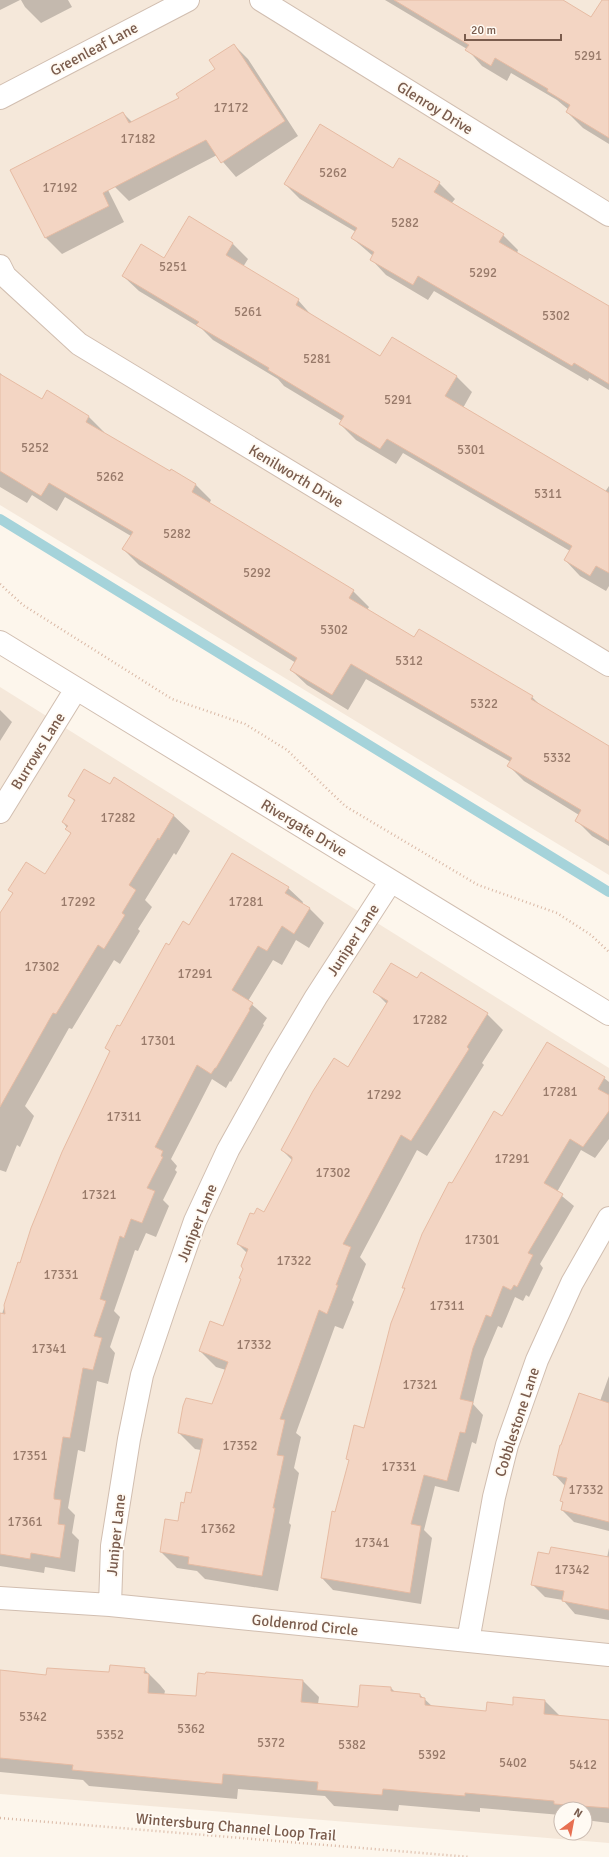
<svg xmlns="http://www.w3.org/2000/svg" width="609" height="1857" font-family="Signika,sans-serif">
<rect width="100%" height="100%" fill="#fdf6ec"/>
<path fill="#f5e8da" fill-rule="evenodd" d="M0,0h609v875l-609,-370z
M0,687l609,381v775l-609,-49zM561,1809h24v24h-24z"/>
<path fill="#0003" d="M0,0h20l-20,10z
M21,0h47l4,7 -31,16 -16,-16z
M385,0h176l31,19 17,4v121l-26,-16 -16,-16 2,-2 -12,-10 -46,-27 -4,8 -25,-15 -15,-17z
M234,45l14,14 50,77 -62,41 -19,-22 -88,46 -14,-14 8,-74 9,9 48,-24 36,-29z
M400,159l39,24 16,16 -4,5 52,31 15,15 -1,3 92,55v82l-20,-12 -1,3 -154,-90 -6,9 -42,-25 -15,-16 2,-3 -21,-18 4,-6 -56,-33 -15,-15 108,-15z
M11,171l97,19 16,32 -62,32 -16,-16z
M233,244l15,15 -5,8 55,33 15,17 68,40 11,-19 65,39 15,15 -9,16 142,84 4,-6v100l-3,5 -26,-15 -15,-16 5,-9 -167,-98 -7,11 -40,-24 -16,-16 2,-3 -58,-35 -6,-7 -65,-39 -11,-11 -63,-38 -16,-15 42,-17z
M0,373l5,5 37,22 5,-8 42,25 15,15 -1,2 67,39 1,-3 25,15 15,15 -2,4 144,87 16,16 -2,3 47,28 118,59 10,10 67,41v98l-17,-10 -16,-16 3,-5 -55,-34 -15,-15 2,-4 -145,-83 -18,31 -41,-25 -16,-15 5,-7 -157,-98 -16,-16 8,-13 -66,-39 -8,14 -25,-16 -5,8 -27,-16z
M0,710l12,12 -12,19z
M114,779l60,37 16,15 -14,24 -2,-2 -29,47 7,7 -14,22 2,2 -20,33 -6,-4 -42,69 -3,-1 -44,78 9,10 -14,31 -3,-2 -11,27 -6,-2v-255l13,-22 -3,-3 36,-15 25,-41 -8,-12 12,-20 -6,-7 41,-10z
M288,888l15,14 -1,2 8,5 14,14 -15,25 -13,-8 -14,25 -9,-5 -25,41 19,17 -4,6 1,1 -33,57 -1,-1 -4,7 -14,-9 -41,80 6,7 -2,4 2,2 -14,28 6,6 -13,31 -10,-4 -8,18 -3,-1 -21,61 6,6 -10,30 5,6 -7,31 -11,-3 -12,71 -7,-2 -10,58 7,7 -3,18 7,7 -4,32 -30,-5 -1,6 -44,-7v-252h2l17,-51 2,1 89,-212 -4,-4 14,-20 50,-82 19,-20z
M417,979l70,35 16,16 -21,33 2,2 -57,91 -10,-6 -57,107 6,7 -14,36 2,2 -11,27 -8,-3 -39,107 5,4 -7,31 5,5 -10,50 2,2 -13,66 -73,-12 -8,-8 -20,-3 -16,-16 18,-30 6,-18 7,-10 9,-44 -6,-1 -16,-16 33,-28 14,-35 -10,-3 -16,-16 24,-24 18,-48 5,-26 -9,-9 17,-28 10,-3 28,-52 -11,-11 66,-82 39,-64 -12,-12z
M604,1078l5,4v57l-14,19 -14,-8 -24,42 17,14 -34,58 3,4 -14,29 -3,-2 -3,6 -8,-4 -13,31 -4,-2 -14,33 -11,45 10,11 -7,29 -4,-2 -13,50 -24,-6 -11,44 8,8 -11,66 -88,-14 -11,-12 11,-66 3,1 14,-52 -3,-3 18,-29 40,-139 -2,-3 49,-103 50,-67z
M609,1376v155l-35,-9 -12,-12 1,-7 -2,-2 4,-15 -11,-12 46,-73z
M609,1548v72l-34,-6 -12,-14 -18,-3 -12,-12 17,-30 57,3z
M144,1669l16,16 5,6 -1,4 33,3 106,-17 16,16 -1,7 41,4 32,-20 4,4 25,3 13,12 54,5 58,-11 15,15 49,5v102l-24,-3v-11h-24v6l-81,-7v4l-81,-7 -1,6 -64,-5 -9,-10 -87,-7 -1,10 -148,-13 -6,-6 -83,-8v-101l47,5 63,-3z"/>
<g fill="none" stroke-linecap="round" stroke-linejoin="round">
<path stroke="#a5d3da" stroke-width="10" d="M0,519l609,373"/>
</g>
<path fill="#f3d5c3" stroke="#e6bba3" d="M394,0h169l28,17 11,-17h7v138l-43,-26 4,-7 -23,-14 1,-2 -53,-31 -4,8 -26,-16 4,-5z
M234,44l51,77 -64,42 -15,-23 -103,53 6,13 -64,32 -35,-68 113,-58 6,11 50,-25 -3,-4 39,-25 -6,-9z
M320,124l73,44 6,-10 41,24 -6,10 70,42 -5,8 110,64v78l-35,-21 -2,3 -154,-90 -5,9 -43,-25 4,-8 -23,-14 6,-10 -73,-44z
M189,216l44,27 -7,12 73,44 -3,6 84,51 12,-19 65,39 -12,20 164,97v80l-13,-7 -6,10 -26,-16 8,-14 -185,-107 -7,10 -41,-25 5,-8 -76,-46 1,-2 -73,-43 3,-3 -77,-46 19,-32 23,14z
M0,374l42,25 5,-9 42,26 -3,6 84,49 1,-2 25,15 -4,8 162,98 -5,8 65,39 5,-8 114,67 -2,3 78,47v95l-34,-20 6,-11 -74,-44 5,-8 -161,-94 -19,31 -42,-25 7,-12 -175,-109 11,-17 -84,-49 -8,13 -41,-25z
M84,769l26,15 4,-7 60,38 -15,25 -1,-2 -29,47 7,5 -14,23 3,2 -21,34 -6,-4 -42,69 -3,-1 -53,94v-194l13,-20 -5,-3 18,-28 19,12 26,-41 -6,-4 3,-3 -6,-4 13,-22 -7,-4z
M232,853l57,34 -4,6 25,15 -16,26 -12,-8 -15,25 -9,-5 -26,44 21,13 -4,6 1,1 -34,58h-1l-4,6 -14,-9 -42,82 8,4 -2,5 2,1 -16,31 8,3 -13,32 -11,-4 -7,19 -4,-2 -20,63 6,2 -12,35 8,2 -9,32 -10,-2 -13,70 -7,-1 -9,57v5l7,1 -3,24 7,1 -5,33 -29,-5 -1,6 -30,-5v-241l5,1 -1,-9 14,-43 2,1 11,-35 31,-76 48,-101 -5,-3 12,-23 3,1 46,-83 3,2 14,-24 6,4z
M391,963l26,15 4,-6 67,41 -21,34 2,2 -58,92 -10,-6 -58,109 8,3 -15,38h2l-11,29 -8,-4 -39,109 5,1 -8,35 7,1 -11,52h2l-13,68 -74,-12 1,-7 -29,-5 5,-33 13,2 3,-19 3,1 2,-11 5,1 12,-54 -25,-6 5,-27 3,-8 26,6 16,-42 -29,-11 11,-30 13,5 18,-47 -2,-1 4,-9 -2,-3 7,-17 -11,-5 13,-31 4,1 3,-6 7,4 28,-52v-3l-11,-7 32,-59 21,-33 14,9 40,-66 -15,-9z
M547,1042l58,35 -7,12 11,6v16l-26,36 -13,-8 -26,44 19,11 -35,59 5,2 -16,32 -3,-2 -3,5 -8,-4 -12,31 -5,-2 -13,33 -13,51 13,3 -8,31 -5,-1 -13,49 -23,-6 -13,49 10,2 -11,67 -89,-15 11,-67 3,1 14,-52 -3,-1 8,-34 10,3 27,-105 14,-35h-3l20,-54 27,-52 3,1 42,-72 8,5z
M579,1393l30,10v119l-48,-12 2,-8 -3,-1 7,-23 -14,-3 7,-30h1z
M551,1547l58,10v53l-47,-9 2,-10 -33,-6 7,-33 11,2z
M110,1665l35,3 -1,5 5,1 -1,19 48,3 2,-23 7,1 1,-2 97,8 -2,22 57,5 2,-22 31,2v4l29,3v3l5,1v7l61,6 1,-9 26,3v-8l32,3 -1,14 65,6v88l-55,-4v-3l-89,-8v3l-82,-7 -1,6 -65,-5 1,-8 -95,-8 -1,10 -150,-14 1,-5 -73,-7v-88l46,5 1,-7 62,4z"/>
<g fill="none" stroke-linecap="round" stroke-linejoin="round">
<defs>
<path id="minor" d="M261,0l348,215
M0,98l188,-98
M0,266l5,10 74,68 530,321
M0,642l609,372
M0,812l76,-123
M0,1598l110,7 499,50
M110,1605l2,-59 17,-107 13,-64 26,-77 27,-77 33,-71 48,-86 40,-67 75,-116
M468,1641l26,-144 13,-52 30,-85 35,-77 37,-65"/>
</defs>
<use href="#minor" stroke="#d1beb0" stroke-width="24"/>
<path stroke="#d9b8a5" stroke-width="2.5" stroke-dasharray="1 3" stroke-linecap="butt" d="M0,584l23,21 149,94 73,25 42,26 58,56 133,79 79,28 34,22 18,17
M0,1818l470,39"/>
<use href="#minor" stroke="#fff" stroke-width="22"/>
</g>
<g text-anchor="middle" dominant-baseline="central" stroke-width="3.5" stroke-linejoin="round" paint-order="stroke">
<g font-size="13" fill="#987a6a">
<text x="588" y="56">5291</text>
<text x="231" y="108">17172</text>
<text x="138" y="139">17182</text>
<text x="333" y="173">5262</text>
<text x="60" y="188">17192</text>
<text x="405" y="223">5282</text>
<text x="173" y="267">5251</text>
<text x="483" y="273">5292</text>
<text x="248" y="312">5261</text>
<text x="556" y="316">5302</text>
<text x="317" y="359">5281</text>
<text x="398" y="400">5291</text>
<text x="35" y="448">5252</text>
<text x="471" y="450">5301</text>
<text x="110" y="477">5262</text>
<text x="548" y="494">5311</text>
<text x="177" y="534">5282</text>
<text x="257" y="573">5292</text>
<text x="334" y="630">5302</text>
<text x="409" y="661">5312</text>
<text x="484" y="704">5322</text>
<text x="557" y="758">5332</text>
<text x="118" y="818">17282</text>
<text x="78" y="902">17292</text>
<text x="246" y="902">17281</text>
<text x="42" y="967">17302</text>
<text x="195" y="974">17291</text>
<text x="430" y="1020">17282</text>
<text x="158" y="1041">17301</text>
<text x="560" y="1092">17281</text>
<text x="384" y="1095">17292</text>
<text x="124" y="1117">17311</text>
<text x="512" y="1159">17291</text>
<text x="333" y="1173">17302</text>
<text x="99" y="1195">17321</text>
<text x="482" y="1240">17301</text>
<text x="294" y="1261">17322</text>
<text x="61" y="1275">17331</text>
<text x="447" y="1306">17311</text>
<text x="254" y="1345">17332</text>
<text x="49" y="1349">17341</text>
<text x="420" y="1385">17321</text>
<text x="240" y="1446">17352</text>
<text x="30" y="1456">17351</text>
<text x="399" y="1467">17331</text>
<text x="586" y="1490">17332</text>
<text x="25" y="1522">17361</text>
<text x="218" y="1529">17362</text>
<text x="372" y="1543">17341</text>
<text x="572" y="1570">17342</text>
<text x="33" y="1717">5342</text>
<text x="191" y="1729">5362</text>
<text x="110" y="1735">5352</text>
<text x="271" y="1743">5372</text>
<text x="352" y="1745">5382</text>
<text x="432" y="1755">5392</text>
<text x="513" y="1763">5402</text>
<text x="583" y="1765">5412</text>
</g>
<g font-size="15" fill="#7a5c4d" stroke="#fffaf3">
<text transform="translate(94 49) rotate(-28)">Greenleaf Lane</text>
<text transform="translate(435 108) rotate(32)">Glenroy Drive</text>
<text transform="translate(296 476) rotate(31)">Kenilworth Drive</text>
<text transform="translate(38 751) rotate(-58)">Burrows Lane</text>
<text transform="translate(304 828) rotate(31)">Rivergate Drive</text>
<text transform="translate(353 940) rotate(-57)">Juniper Lane</text>
<text transform="translate(197 1223) rotate(-68)">Juniper Lane</text>
<text transform="translate(517 1422) rotate(-72)">Cobblestone Lane</text>
<text transform="translate(116 1535) rotate(-84)">Juniper Lane</text>
<text transform="translate(305 1625) rotate(6)">Goldenrod Circle</text>
<text transform="translate(236 1827) rotate(5)">Wintersburg Channel Loop Trail</text>
</g>
</g>
<g transform="translate(573 1821) rotate(32)"><circle r="19" fill="#fffaf3" stroke="#cabbb1"/>
<path d="M0-3L7 15L0 10L-7 15Z" fill="#e76f51"/>
<text y="-6" font-size="11" font-weight="bold" text-anchor="middle" fill="#7a5c4d">N</text>
</g>
<path d="M465 34v6h96v-6" fill="none" stroke="#7a5c4d" stroke-width="2"/>
<text x="471" y="34" font-size="12" fill="#7a5c4d" stroke="#fffaf3" stroke-width="3" paint-order="stroke">20 m</text>
</svg>
